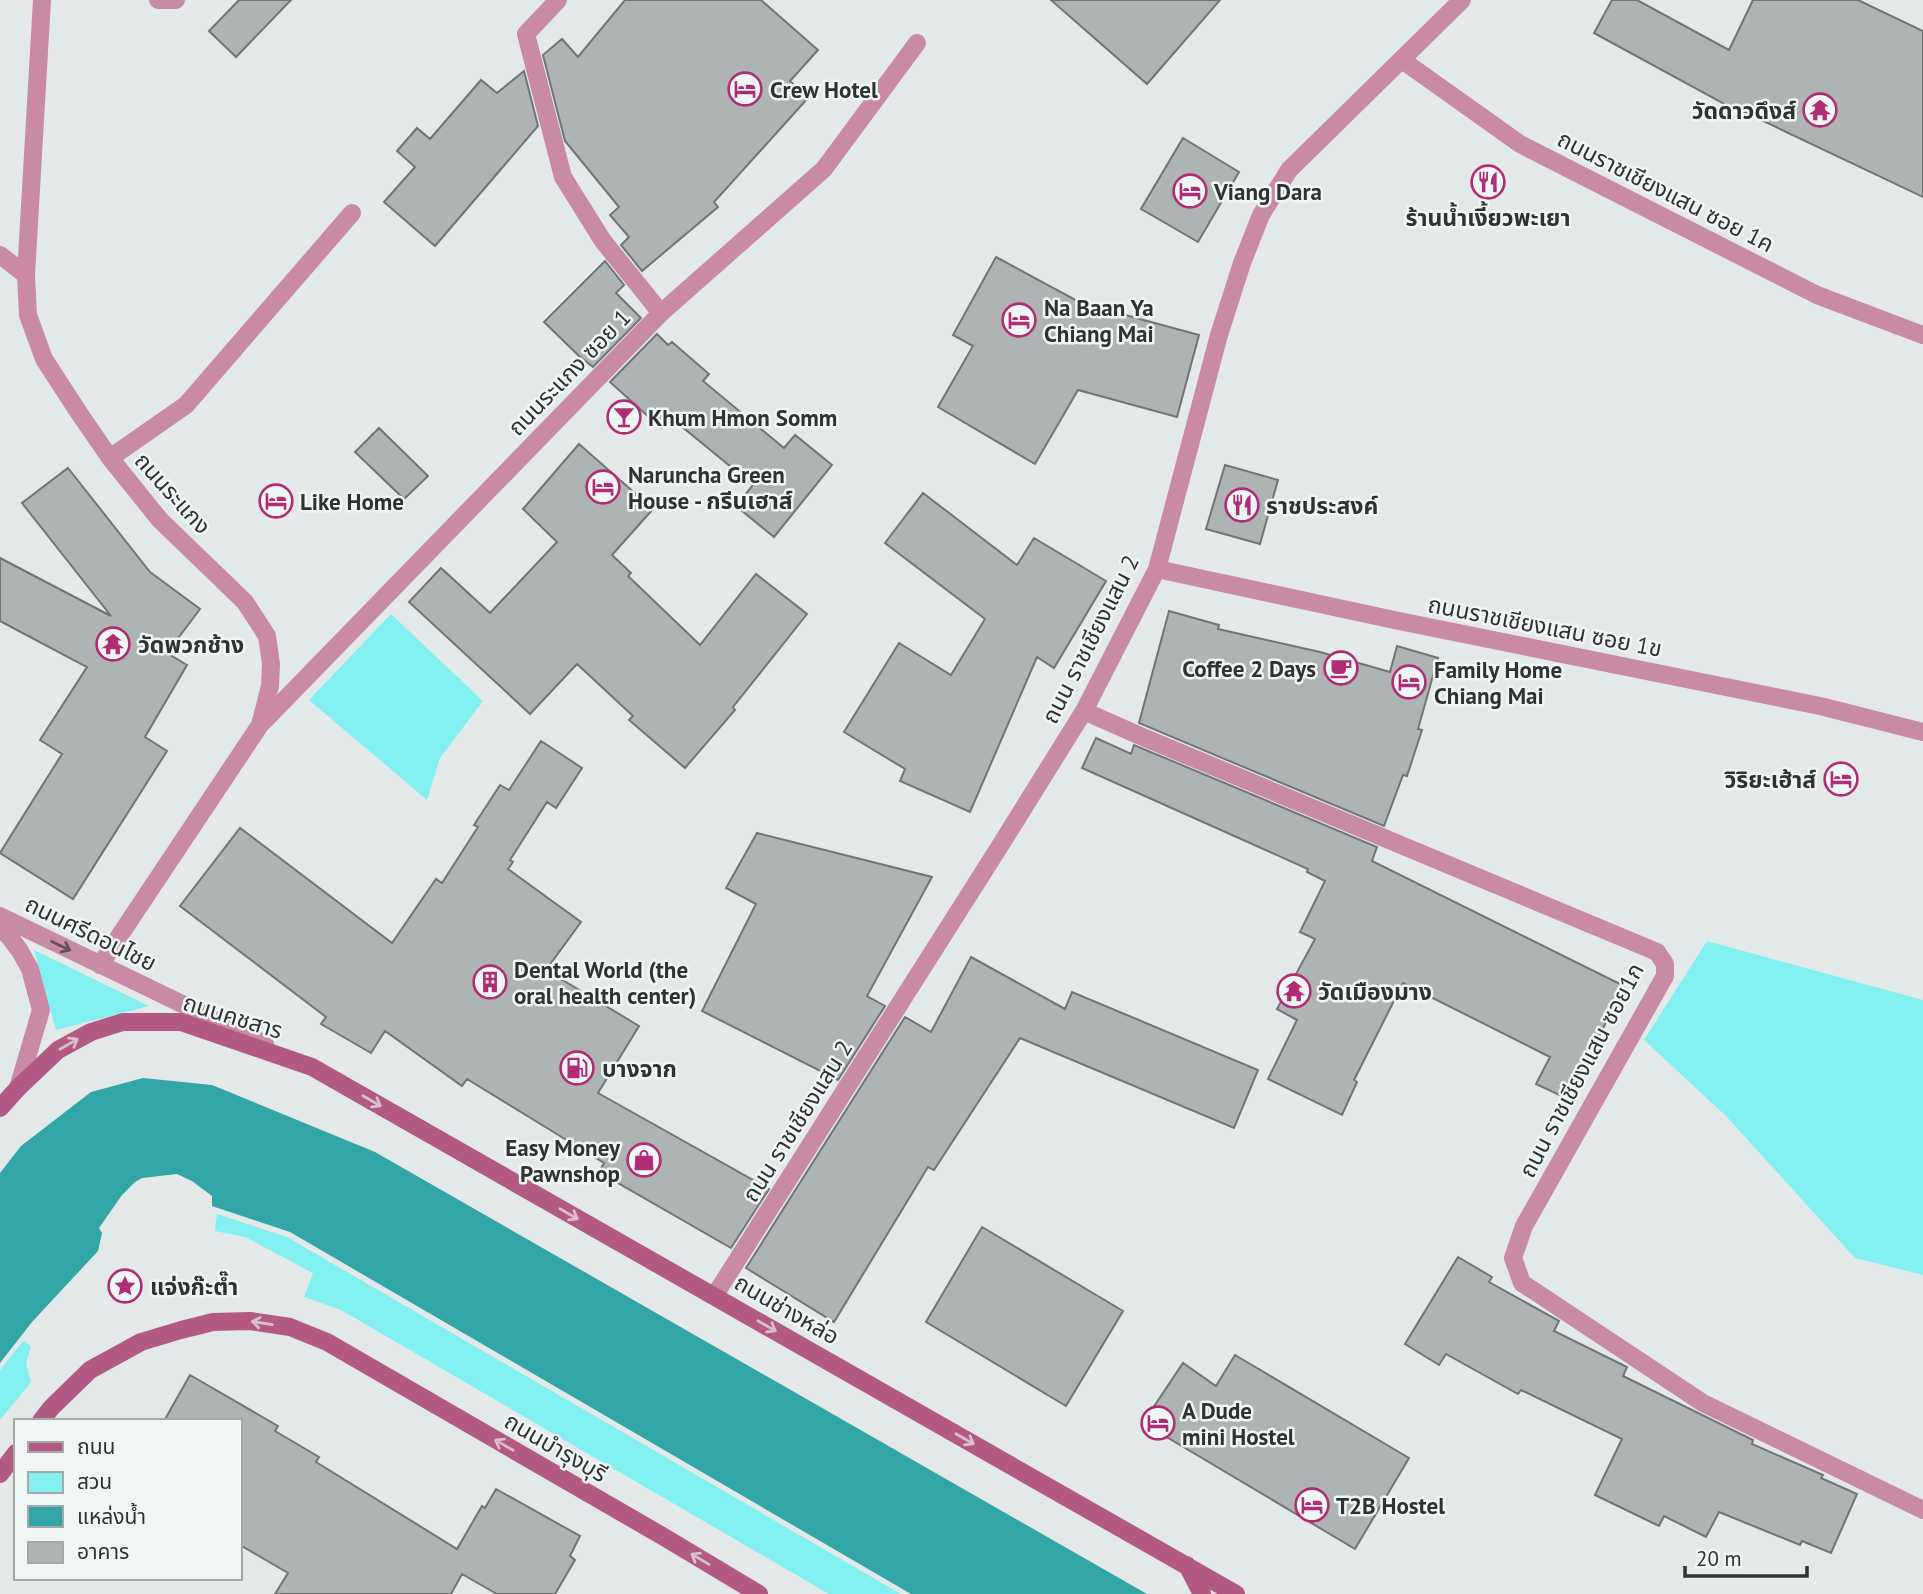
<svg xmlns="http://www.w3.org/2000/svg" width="1923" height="1594" font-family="'PT Sans','Noto Sans Thai',sans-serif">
<rect width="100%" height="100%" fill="#e3e9e9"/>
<path fill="#82eff0" d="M391,614l92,87 -43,57 -13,42 -118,-100z
M1707,941l216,59v275l-68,-17 -129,-142 -82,-76z
M34,950l115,56 -93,24z
M217,1214l70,23 614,357h-72l-488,-284 -37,-13 9,-24 -68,-36 -30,-6z
M24,1340l7,7 -5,16 5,19 -31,38v-50z"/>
<path fill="#32a5a7" d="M143,1078l69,7 163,67 772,442h-236l-621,-362 -78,-26v-10l-20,-15 -15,-7 -35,4 -7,4 -13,13 -23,33 3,5 -4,18 -66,71 -32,41v-190l21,-27 70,-54z"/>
<path fill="#aeb3b3" stroke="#707575" stroke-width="2" d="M239,0h52l-55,57 -27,-26z
M625,0h136l57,50 -28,31 18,17 -94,104 4,5 -76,64 -21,-26 8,-8 -19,-22 9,-8 -54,-66 -22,-86 19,-16 16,18z
M1051,0h169l-73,84z
M1612,0h25l92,50 24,-50h105l65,31v166l-185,-88 -1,2 -143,-78z
M524,71l14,55 -103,120 -51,-44 31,-35 -18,-16 20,-23 13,11 51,-59 16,13z
M1183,138l56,34 -41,70 -57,-33z
M996,257l85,46 118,32 -22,82 -99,-27 -43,74 -97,-57 35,-61 -20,-11z
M605,261l19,24 -8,8 25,25 -48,49 -13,-10 -36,-35z
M657,334l11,11 4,-3 37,32 -6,7 81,67 11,-13 37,30 -58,72 -38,-31 17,-21 -83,-68 -9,11 -51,-46z
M379,428l49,48 -24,23 -49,-47z
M579,444l74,65 -41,46 19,18 -3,3 72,69 56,-71 51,40 -74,93 2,3 -50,58 -56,-48 4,-4 -56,-52 -47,50 -121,-112 32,-34 49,45 67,-71 -34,-33z
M1225,465l53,15 -18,64 -54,-15z
M68,468l82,104 50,37 -33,44 20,12 -42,72 22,14 -94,148 -73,-46 62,-99 -22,-14 47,-73 -87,-46v-63l111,58 -89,-113z
M923,493l94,72 17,-27 72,43 -52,87 -17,-11 -67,155 -70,-31 5,-12 -61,-37 55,-89 52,32 34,-56 -100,-76z
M1169,611l50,14 -1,4 102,23 70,20 7,-26 41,12 -20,71 4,1 -15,46 -4,-1 -19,51 -245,-103z
M1096,738l35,16 3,-9 243,102 -5,14 252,125 -56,113 -32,-15 14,-27 -147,-74 -49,97 3,2 -15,33 -74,-36 29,-59 -20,-11 38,-70 -15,-7 25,-51 -18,-9 1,-3 -226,-101z
M541,741l41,27 -26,40 -9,-6 -37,58 3,2 -5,7 73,53 -35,48 93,56 -41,67 171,96 -38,59 -132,-76 5,-9 -137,-84 -5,7 -77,-55 -14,22 -50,-29 5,-7 -146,-111 60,-78 152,115 44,-64 6,4 36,-56 -4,-2 26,-40 9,5z
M757,833l175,44 -65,119 18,10 -47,74 -136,-69 54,-107 -30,-16z
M971,957l94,52 7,-17 186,78 -24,58 -214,-90 -86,132 -6,-3 -94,155 -88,-54 159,-251 26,15z
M982,1227l141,84 -57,95 -140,-84z
M1458,1257l34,20 -3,5 70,39 -5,10 73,36 -4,9 130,64 -1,4 71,31 -2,3 36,16 -26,59 -29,-12 -2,4 -81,-33 -13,25 -42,-21 -5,10 -64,-31 27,-56 -101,-49 -3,4 -72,-40 -7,11 -34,-21z
M1235,1355l174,103 -54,91 -212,-126 40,-60 33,23z
M190,1375l88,51 -3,5 44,26 -3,5 141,87 25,-43 3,2 11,-19 84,47 -10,20 5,4 -20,34h-58l-35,-20 -11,20h-176l13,-21 -48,-28v-124h-76z"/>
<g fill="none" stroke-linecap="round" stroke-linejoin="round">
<path stroke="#c88aa5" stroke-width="18" d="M42,0l-16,275 2,40 16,44 35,54 31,45 50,62 85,82 22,34 4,28 -1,22 -10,39 -160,240
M158,0h18
M558,0l-32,34 37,143 40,64 58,72
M1402,60l118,84 297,151 106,40
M0,255l26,20
M110,458l76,-53 166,-192
M1157,569l242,52 421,85 103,26
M1084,711l54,24 519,217 8,12v12l-141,250 -11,32 9,25 181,120 220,107
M263,722l398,-409 163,-144 93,-126
M715,1295l283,-446 86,-138 73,-142 62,-234 23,-72 19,-48 28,-45 173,-170"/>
<path stroke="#c88aa5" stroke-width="18" d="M0,916l265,128
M0,930l8,5 12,16 10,18 11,41 -23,78"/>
<path stroke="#b35a84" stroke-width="18" d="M0,1108l18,-20 40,-38 33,-18 32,-10h58l131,45 924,527
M41,1421l10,-13 39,-38 51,-28 40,-12 32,-8 37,-1 40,6 37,15 337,195 95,57
M0,1474l16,-21
M1187,1565l15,29"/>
</g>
<defs><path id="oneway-shaft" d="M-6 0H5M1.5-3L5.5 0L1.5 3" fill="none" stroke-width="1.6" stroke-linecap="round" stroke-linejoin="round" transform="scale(1.75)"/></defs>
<use stroke="#65515a" href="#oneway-shaft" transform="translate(61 946) rotate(26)"/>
<g stroke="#dbbfce">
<use href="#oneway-shaft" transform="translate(69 1044) rotate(-30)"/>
<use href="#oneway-shaft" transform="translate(372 1101) rotate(30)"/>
<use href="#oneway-shaft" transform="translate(569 1214) rotate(30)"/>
<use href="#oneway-shaft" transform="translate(262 1323) rotate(-171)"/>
<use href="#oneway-shaft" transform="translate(767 1326) rotate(30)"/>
<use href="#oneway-shaft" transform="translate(965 1439) rotate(30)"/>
<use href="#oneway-shaft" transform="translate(504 1445) rotate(-150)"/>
<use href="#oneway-shaft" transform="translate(700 1559) rotate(-149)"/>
</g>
<defs>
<symbol id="hotel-ring" viewBox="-11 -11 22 22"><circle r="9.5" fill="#f0f6f6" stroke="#b02c74" stroke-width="1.5"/><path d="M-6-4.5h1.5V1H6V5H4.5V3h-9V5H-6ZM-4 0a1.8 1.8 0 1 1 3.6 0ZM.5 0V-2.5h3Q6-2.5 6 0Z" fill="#b02c74"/></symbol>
<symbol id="temple-ring" viewBox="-11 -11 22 22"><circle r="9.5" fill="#f0f6f6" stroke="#b02c74" stroke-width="1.5"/><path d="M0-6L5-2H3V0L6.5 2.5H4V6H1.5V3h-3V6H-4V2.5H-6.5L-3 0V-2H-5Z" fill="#b02c74"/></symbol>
<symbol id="restaurant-ring" viewBox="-11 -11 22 22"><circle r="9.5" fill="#f0f6f6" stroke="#b02c74" stroke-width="1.5"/><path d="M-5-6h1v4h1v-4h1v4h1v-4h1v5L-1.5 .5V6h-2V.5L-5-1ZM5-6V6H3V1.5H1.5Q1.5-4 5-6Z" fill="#b02c74"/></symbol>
<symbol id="bar-ring" viewBox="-11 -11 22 22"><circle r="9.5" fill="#f0f6f6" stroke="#b02c74" stroke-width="1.5"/><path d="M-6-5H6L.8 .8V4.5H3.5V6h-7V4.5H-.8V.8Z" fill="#b02c74"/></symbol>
<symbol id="cafe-ring" viewBox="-11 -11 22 22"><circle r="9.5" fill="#f0f6f6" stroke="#b02c74" stroke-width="1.5"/><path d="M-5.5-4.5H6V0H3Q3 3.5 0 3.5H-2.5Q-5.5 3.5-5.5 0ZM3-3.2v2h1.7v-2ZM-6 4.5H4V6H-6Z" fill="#b02c74"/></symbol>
<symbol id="building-ring" viewBox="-11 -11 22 22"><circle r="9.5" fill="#f0f6f6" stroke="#b02c74" stroke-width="1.5"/><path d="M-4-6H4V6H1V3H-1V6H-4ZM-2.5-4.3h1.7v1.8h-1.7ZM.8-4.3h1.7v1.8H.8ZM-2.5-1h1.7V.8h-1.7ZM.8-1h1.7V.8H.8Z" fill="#b02c74"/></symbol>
<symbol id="fuel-ring" viewBox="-11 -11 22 22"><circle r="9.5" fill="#f0f6f6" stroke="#b02c74" stroke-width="1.5"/><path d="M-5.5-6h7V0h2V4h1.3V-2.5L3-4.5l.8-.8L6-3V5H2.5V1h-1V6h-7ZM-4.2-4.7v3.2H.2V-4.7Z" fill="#b02c74"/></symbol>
<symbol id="shop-ring" viewBox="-11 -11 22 22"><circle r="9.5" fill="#f0f6f6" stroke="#b02c74" stroke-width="1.5"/><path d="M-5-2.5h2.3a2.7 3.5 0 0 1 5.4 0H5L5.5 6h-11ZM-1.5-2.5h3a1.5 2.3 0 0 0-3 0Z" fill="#b02c74"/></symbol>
<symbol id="sight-ring" viewBox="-11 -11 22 22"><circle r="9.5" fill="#f0f6f6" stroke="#b02c74" stroke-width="1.5"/><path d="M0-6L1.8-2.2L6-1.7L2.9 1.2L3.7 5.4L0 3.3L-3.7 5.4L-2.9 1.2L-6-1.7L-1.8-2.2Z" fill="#b02c74"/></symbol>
</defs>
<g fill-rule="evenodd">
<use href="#hotel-ring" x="726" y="70" width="38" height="38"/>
<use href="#temple-ring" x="1801" y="91" width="38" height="38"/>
<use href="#restaurant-ring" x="1469" y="163" width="38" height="38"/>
<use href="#hotel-ring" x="1171" y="172" width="38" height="38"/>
<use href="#hotel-ring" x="1000" y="301" width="38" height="38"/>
<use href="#bar-ring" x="605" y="398" width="38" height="38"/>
<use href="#hotel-ring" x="584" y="468" width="38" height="38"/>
<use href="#hotel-ring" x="257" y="482" width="38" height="38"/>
<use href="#restaurant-ring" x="1223" y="486" width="38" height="38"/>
<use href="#temple-ring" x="94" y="625" width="38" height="38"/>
<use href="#cafe-ring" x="1322" y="649" width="38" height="38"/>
<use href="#hotel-ring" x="1390" y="663" width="38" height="38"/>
<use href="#hotel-ring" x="1822" y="760" width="38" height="38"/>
<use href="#building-ring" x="471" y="963" width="38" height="38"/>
<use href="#temple-ring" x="1275" y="972" width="38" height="38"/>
<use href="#fuel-ring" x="558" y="1049" width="38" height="38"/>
<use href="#shop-ring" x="625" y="1141" width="38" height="38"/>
<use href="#sight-ring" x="106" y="1267" width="38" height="38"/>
<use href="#hotel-ring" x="1139" y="1404" width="38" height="38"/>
<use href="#hotel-ring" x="1293" y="1486" width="38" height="38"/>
</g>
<g text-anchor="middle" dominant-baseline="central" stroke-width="5" stroke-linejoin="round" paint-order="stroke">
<g font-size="23" font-weight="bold" fill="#303232" stroke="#f0f6f6" text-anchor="start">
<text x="770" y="89">Crew Hotel</text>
<text x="1796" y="110" text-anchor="end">วัดดาวดึงส์</text>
<text x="1214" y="191">Viang Dara</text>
<text x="1488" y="217" text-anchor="middle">ร้านน้ำเงี้ยวพะเยา</text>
<text x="1044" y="307">Na Baan Ya<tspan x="1044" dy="26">Chiang Mai</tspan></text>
<text x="648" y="417">Khum Hmon Somm</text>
<text x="628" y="474">Naruncha Green<tspan x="628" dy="26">House - กรีนเฮาส์</tspan></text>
<text x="300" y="501">Like Home</text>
<text x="1266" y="505">ราชประสงค์</text>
<text x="138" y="644">วัดพวกช้าง</text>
<text x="1316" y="668" text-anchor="end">Coffee 2 Days</text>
<text x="1434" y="669">Family Home<tspan x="1434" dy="26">Chiang Mai</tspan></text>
<text x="1816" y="779" text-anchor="end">วิริยะเฮ้าส์</text>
<text x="514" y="969">Dental World (the<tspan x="514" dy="26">oral health center)</tspan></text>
<text x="1318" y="991">วัดเมืองมาง</text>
<text x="602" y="1068">บางจาก</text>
<text x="620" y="1147" text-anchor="end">Easy Money<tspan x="620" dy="26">Pawnshop</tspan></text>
<text x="150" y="1286">แจ่งก๊ะต๊ำ</text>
<text x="1182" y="1410">A Dude<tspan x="1182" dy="26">mini Hostel</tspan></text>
<text x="1336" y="1505">T2B Hostel</text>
</g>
<g font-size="23" fill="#303232" stroke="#f0f6f6">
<text transform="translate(1666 191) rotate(27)">ถนนราชเชียงแสน ซอย 1ค</text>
<text transform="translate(569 372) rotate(-46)">ถนนระแกง ซอย 1</text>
<text transform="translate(173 493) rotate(48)">ถนนระแกง</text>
<text transform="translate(1545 626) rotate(11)">ถนนราชเชียงแสน ซอย 1ข</text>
<text transform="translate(1090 639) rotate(-63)">ถนน ราชเชียงแสน 2</text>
<text transform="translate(91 933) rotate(26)">ถนนศรีดอนไชย</text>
<text transform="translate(233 1016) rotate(17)">ถนนคชสาร</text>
<text transform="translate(1581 1070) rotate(-62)">ถนน ราชเชียงแสน ซอย1ก</text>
<text transform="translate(797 1121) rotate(-58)">ถนน ราชเชียงแสน 2</text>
<text transform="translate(787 1309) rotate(30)">ถนนช่างหล่อ</text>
<text transform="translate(556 1447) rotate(30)">ถนนบำรุงบุรี</text>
</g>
</g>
<rect x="14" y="1419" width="228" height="161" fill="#f0f6f6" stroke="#a3a8a8" stroke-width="2"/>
<rect x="28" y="1442" width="35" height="10" fill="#b35a84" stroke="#a3a8a8" stroke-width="2"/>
<text x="77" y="1454" font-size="21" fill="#303232">ถนน</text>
<rect x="28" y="1472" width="35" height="21" fill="#82eff0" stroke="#a3a8a8" stroke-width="2"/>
<text x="77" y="1489" font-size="21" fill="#303232">สวน</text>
<rect x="28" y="1506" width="35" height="21" fill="#32a5a7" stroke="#a3a8a8" stroke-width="2"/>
<text x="77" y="1524" font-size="21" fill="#303232">แหล่งน้ำ</text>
<rect x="28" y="1542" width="35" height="21" fill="#aeb3b3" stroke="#a3a8a8" stroke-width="2"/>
<text x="77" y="1559" font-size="21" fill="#303232">อาคาร</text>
<path d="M1685 1566v10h122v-10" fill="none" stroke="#303232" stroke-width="3.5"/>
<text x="1696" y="1566" font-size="21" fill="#303232" stroke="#f0f6f6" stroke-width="5" paint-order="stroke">20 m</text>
</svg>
